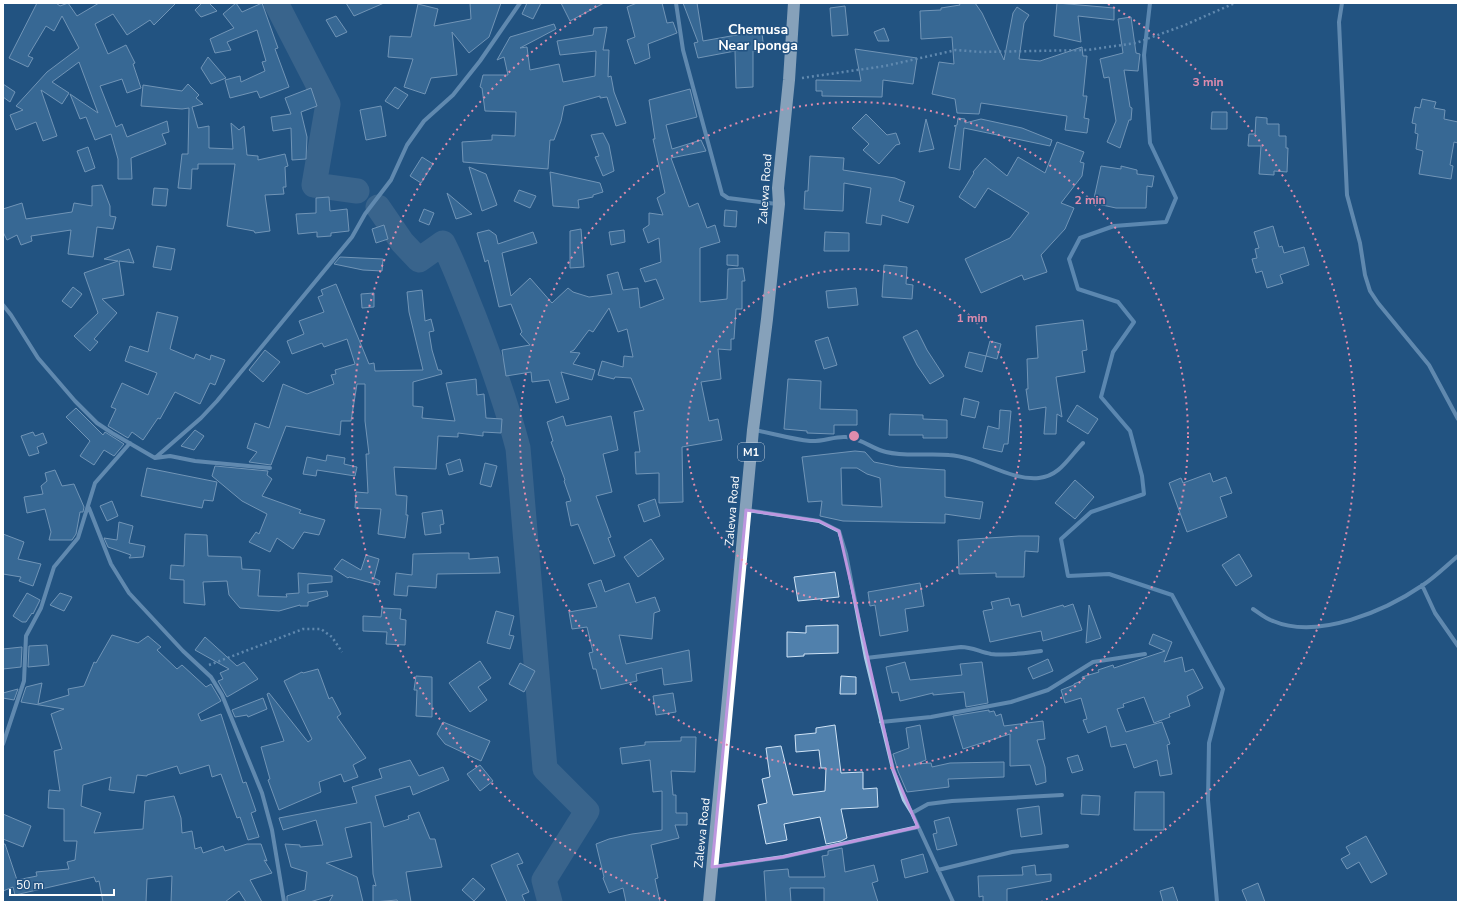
<svg xmlns="http://www.w3.org/2000/svg" width="1461" height="905" font-family="'Nunito Sans',sans-serif">
<rect width="100%" height="100%" fill="#235382"/>
<g fill="none" stroke-linecap="round" stroke-linejoin="round">
<path stroke="#9fc6e8" stroke-width="4" d="M1150,3l-6,52 6,88 26,55 -10,24 -52,4 -34,12 -11,21 9,30 40,13 16,20 -21,30 -12,45 29,34 12,45 2,18 -53,18 -30,27 7,37 41,-2 63,21 51,94 -14,54 -1,57 9,102"/>
<path stroke="#567899" stroke-width="25" d="M276,3l52,101 -14,81 43,6
M378,207l24,35 17,18 24,-17c12,23 20,47 30,71 17,44 33,88 45,134l27,321 42,42 -43,69 6,22"/>
</g>
<path fill="#5080ac" stroke="#cfe3f6" fill-rule="evenodd" d="M37,3h19l4,3 8,-3 9,13 22,-13h77l-22,22 -4,-5 -23,15 -14,-21 -18,10 13,30 18,-9 9,18 -2,1 8,24 -14,5 -5,-14 -22,7 16,41 6,-3 5,13 40,-16 2,11 -7,2 4,10 -35,14 1,21h-14v-20l-7,-25 -16,6 -9,-23 -6,2 -10,-25 28,19 -19,-51 -27,20 17,11 -7,11 -21,-14 16,46 -14,5 -7,-19 -20,8 -6,-15 13,-5 -7,-4 31,-34 32,-24 -17,-32 -8,15 -8,-5 -18,30 5,2 -5,9 -19,-9z
M202,3h7l8,8 -16,6 -6,-7z
M236,3l6,9 20,-9 16,45 -3,1 14,38 -29,11 -3,-7 -27,7 -5,-18 15,-4 1,6 24,-11 -3,-9 4,-1 -9,-31 -30,12 4,8 -16,3 -5,-14 24,-11 -11,-14z
M346,3h38l-30,13z
M470,3h31l-12,34 -20,16 -17,-21 5,43 -26,3 -6,16 -21,-7 9,-28 -25,-2 2,-21 21,1 7,-33 20,5 -4,17 37,-7z
M527,3h14l-8,16 -11,-5z
M561,3h43l-34,18z
M637,3h25l5,20 6,-1 4,11 -29,11 2,14 -15,6 -8,-24 8,-3 -8,-30z
M683,3h14l6,38 39,-7 20,-1 2,17 -11,1v36l-17,1 -1,-37 -37,7 -4,-15 4,-1z
M959,3h16l7,10 22,47 9,-47 4,-6 12,8 -5,8 -5,36 21,2 42,-14 1,9h4l-4,40h4l-3,22 5,1 -2,14 -22,-3 2,-14 -86,-13 -2,11 -22,-1 -2,-14 -23,-5 7,-32 15,2 -2,-27 -31,2 -1,-28 21,-1v-2l19,-3z
M1057,3l57,5v12l-36,-4 3,26 -27,-6z
M845,6l3,29 -16,1 -2,-28z
M336,16l11,16 -11,5 -10,-17z
M1131,17l5,36 4,1 -2,17 -14,-1 6,37 2,1 -1,12h-2l-9,28 -13,-6 9,-21 -7,-44 -5,1 -4,-19 23,-6 -5,-34z
M554,24l2,5 -36,19 7,-1 3,23 29,-6 4,18 32,-6 1,-25 -36,4 -3,-14 36,-6 1,-7 13,-1 -4,23h6l-1,27 3,-1 3,16 12,31 -10,3 -9,-29 -7,1v-2l-36,10 -3,15 -7,19h-4l-2,29 -85,-7 -1,-20 30,-2v-5l23,1 1,-24 -31,-1 -3,-23 -2,-1 3,-12h25l-4,-18 -7,3 13,-23z
M884,28l5,13h-11l-4,-9z
M855,49l62,9 -4,26 -30,-4 -1,17 -60,-1v-5h-6v-11l45,1z
M208,57l18,21 -15,6 -10,-16z
M3,84l12,8 -5,10 -7,-5z
M188,84l11,11 -3,3 7,6 -11,3 6,21 11,-2v22l24,1 -2,-26 8,7 5,-4 3,29 11,1v4l27,-6 3,12 -3,1 1,20h-3l1,7 -19,1 5,36 -15,2 -1,-2 -27,-5 8,-62h-37v5h-6l-1,20 -13,-1 4,-34h6l1,-46 -7,1 -41,-3 2,-21 39,6z
M395,87l13,8 -10,14 -13,-8z
M311,88l6,18 -16,6 6,25 -1,22 -14,1 -1,-32 -18,3 -2,-14 20,-3 -6,-16z
M690,89l7,28 -31,8 6,24 29,-9 5,11 -35,7 18,49 9,-4 9,25 8,-3 5,17 -20,6v54l27,-3 1,-30 15,-1 2,13h-3v28h-6l-2,30h-3v11l-13,-1 3,30 -20,3 8,39 9,-2 4,21 -40,7 1,55 -24,1v-30l-23,1 -1,-22h5l-6,-40 10,-2 -13,-32 -16,-1 -1,2 -16,-4 4,-14 21,6 1,-11 9,1 -6,-28 -9,3 -9,-24 -16,24 -4,-2 -15,20 -4,2 10,1 -7,11 22,6 -3,10 -31,-8 8,27 -13,4 -7,-23 -17,2 -1,-10 -25,4 -4,-26 28,-5 -10,-11 2,-2 -11,-28 -12,3 -11,-47 -3,2 -8,-29 12,-3 7,5 2,9 35,-12 4,11 -35,10 9,43 19,-18 22,25 16,-15 5,4 16,5 23,-3 -5,-19 11,-3 5,18 15,-2 2,20 24,-9 -8,-20 -11,3 -5,-13 21,-7 -2,-24 -11,5 -5,-14 6,-4v-12l14,2 -6,-17 8,-5 -12,-54h2l-6,-39z
M1422,99l14,3 -2,6 11,2 -1,9 14,3v21l-4,-1 -4,23 3,1 -2,13 -32,-5 4,-23 -7,-2 2,-15 -3,-1 1,-9 -4,-1 3,-16 5,1z
M381,106l5,30 -20,4 -6,-30z
M1212,112h15v17h-16z
M866,114l21,21 9,-2 4,11 -4,1 -17,19 -16,-14 6,-6 -17,-16z
M1256,117l11,1v6h12v12h7v12h2l-1,24 -13,-1v4l-15,-1 2,-28h-13l1,-12h6z
M958,118l7,1v4l16,-4 41,9 30,12 -2,6 -86,-18 -4,42 -11,-2 7,-42h-2l3,-1z
M926,119l8,30 -15,3z
M603,133l6,12 5,26 -11,5 -8,-19 4,-1 -8,-21z
M1057,142l27,10 -4,10 4,1 -2,13 -21,27 13,5 -9,21 -24,26 6,17 -23,8 -2,-5 -41,18 -16,-34 45,-21 19,-25 -41,-25 -13,20 -16,-11 15,-24 -1,-1 12,-14 22,18 11,-19 27,16z
M88,147l7,21 -10,4 -8,-21z
M810,156l34,2 -1,12 52,8 10,4 -6,19 15,5 -6,17 -26,-8 -1,10 -15,-2 5,-35 -27,-5 -1,28 -39,-2 1,-18h3z
M422,157l11,7 -12,19 -11,-7z
M1101,166l20,3v-3l16,4v4l17,2 -2,11 -5,-1 -1,22h-30l-23,-5z
M469,167l17,7 11,31 -15,6z
M550,172l50,11 3,9 -10,3v2l-15,3 1,8 -26,-2z
M102,185l8,21v10l6,1 -3,12 -16,-2 -4,30 -25,-3 3,-24 -40,6 1,5 -11,4 -4,-10 -10,5 -4,-8v-23l19,-6 4,16 46,-7 2,-9 18,3v-20z
M154,188l14,1 -2,17 -14,-1z
M519,190l17,6 -6,12 -16,-7z
M447,193l25,21 -16,5z
M329,197l1,14 17,-2 2,22 -18,2v3l-14,1v-5l-19,2 -2,-20 20,-1v-15z
M424,209l10,4 -5,12 -10,-4z
M725,210l12,1 -1,16 -12,-1z
M384,225l4,14 -12,4 -4,-14z
M1273,226l6,21 3,-1 2,7 20,-6 5,18 -29,10 3,8 -16,5 -5,-17 -6,2 -4,-14 5,-1 -2,-9 4,-1 -5,-16z
M581,229l3,38 -14,1v-37z
M624,230l1,12 -14,3 -2,-13z
M825,232l24,1v18h-25z
M157,246l18,3 -4,21 -18,-3z
M129,249l5,14 -15,-2 5,34 -22,4 15,14 -23,26 4,3 -8,9 -16,-15 24,-23 -14,-40 34,-12 -14,-2z
M727,255h11v11l-11,-1z
M340,257l43,2 -1,12 -19,-1 -29,-6z
M884,265l23,2 -1,17 7,1 -1,14 -30,-2z
M336,284l33,80 5,-1 1,8 48,-1 -14,-58 -2,-20 15,-2 3,31 6,-2 3,12 -5,1 3,18 6,20h3l1,4 -29,8v24l10,1 -1,11 33,3 -9,-38 30,-4 1,16 7,-1 2,24 16,1 -1,14 -18,-1v4l-25,-3v4l-20,-1 -2,33 -42,-2 2,28 11,1 -1,19h2l-3,23 -27,-4 3,-25 -26,-1 1,-16 12,1 -2,-39h3l-4,-33v-37h-8l-6,37h-10l-1,14 -54,-9 -15,39 -22,-3 8,-10 -10,-4 8,-25 14,5 14,-44 24,10 27,-10 -3,-9 5,-1 -1,-4 20,-6 -8,-25 -23,8 -2,-4 -30,11 -5,-13 17,-7 -5,-13 25,-9 -6,-15 5,-2 -2,-5z
M73,287l9,7 -11,14 -9,-7z
M856,288l2,17 -30,3 -2,-17z
M374,293v14l-12,1 -1,-14z
M157,312l21,5 -8,32 24,10 2,-5 14,6 1,-5 14,5 -10,25 -5,-2 -10,21 -25,-12 -15,27 -2,-1 -15,22 -11,-8 -4,6 -20,-12 8,-17 -5,-2 11,-24 26,12 9,-22 -32,-12 5,-15 18,6z
M1083,320l4,30 -5,1 3,21 -29,5 6,40 -5,-3 -1,20h-12l2,-27 -17,3 -3,-21h2l-1,-30 11,-1 -2,-32z
M917,330l10,20 17,26 -14,8 -13,-19 -14,-28z
M828,337l9,28 -13,4 -9,-28z
M990,341l11,3 -4,15 -11,-3z
M265,350l15,12 -17,20 -14,-12z
M969,352l17,4 -4,16 -17,-5z
M788,379l33,2 -1,28 37,1v15h-23v9l-27,-1v-2l-23,-2z
M964,398l15,4 -4,16 -14,-3z
M1077,405l21,14 -10,15 -21,-13z
M76,408l27,27 2,-3 19,12 -10,12 -10,-6 -10,15 -14,-9 10,-15 -24,-24z
M1000,410l11,1 -3,33h-4l-2,8 -19,-4 5,-22 11,3z
M890,414l33,1v4l24,1v18h-24v-3h-34z
M563,416l3,10 45,-10 7,34 -15,4 9,38 -16,4 15,41 -3,1 7,18 -21,8 -16,-40 -7,2 -5,-24 5,-1 -7,-20 1,-1 -14,-38 2,-1 -6,-19z
M195,430l9,6 -10,14 -13,-4z
M33,432l2,4 8,-3 4,10 -10,4 2,6 -10,3 -8,-20z
M855,451l10,1 9,10 25,5 46,3v27l38,5 -3,17 -35,-5v9l-102,-2 -23,-5 2,-15 -14,1 -6,-45zM841,468h16l10,6 13,4 2,29 -40,-2z
M327,455l18,3 -1,6 13,3 -2,9 -38,-6 -1,6 -13,-2 4,-17 19,4z
M460,459l3,12 -14,4 -3,-11z
M485,463l12,3 -6,21 -11,-3z
M215,466l53,5 -1,4 5,4 -10,17 39,14 -2,3 26,7 -6,15 -15,-3 -11,17 -16,-11 -7,14 -21,-10 7,-10 3,2 8,-20 -25,-13 -30,-25z
M147,468l70,14 -4,19 -9,-1 -2,8 -61,-12z
M55,470l7,16 12,-2 10,23 -1,5h-3l-4,22 -4,6h-23l2,-8 -6,-23 -18,4 -3,-16 19,-3 -2,-8 6,-5 -2,-8z
M1210,473l3,9 13,-5 6,16 -12,4 7,20 -40,15 -18,-49 12,-5 2,5z
M1075,480l19,17 -19,22 -20,-16z
M655,499l5,17 -16,6 -6,-17z
M112,501l6,15 -11,5 -7,-15z
M442,510l2,14 -4,1 1,8 -16,2 -3,-22z
M119,522l14,4 -4,17 16,3 -2,11 -14,1 2,-3 -23,-8 -4,-9 13,2z
M3,534l21,8 -6,17 23,5 -8,22 -14,-5 2,-4 -18,-3z
M185,534l22,1 1,21 33,1 1,12 18,1 -2,26 29,1 -1,-3 13,-1 -1,-20 34,3v6l-24,2v9l19,-2 1,5 -20,6v4h-8v-1l-21,6 -39,-3 -11,-13 -2,-14 -24,1 2,23 -21,-2v-23l-14,-1 1,-14 13,1z
M1019,536h20l-1,16 -13,-1 -1,26h-28v-4l-37,1 -1,-34z
M651,539l13,20 -26,18 -14,-20z
M450,553h19v6l29,-2 2,16 -63,1 -1,14 -28,-2 -1,10 -13,-1 2,-22 16,2 1,-21z
M1239,554l13,22 -16,10 -14,-21z
M366,555l13,4 -5,19 6,3 -1,4 -30,-8 -1,1 -14,-9 8,-10 19,11z
M835,572l4,25 -41,4 -4,-24z
M601,580l4,12 24,-9 7,20 19,-6 5,14 -6,2 -2,26 -33,-4 7,29 63,-14 3,31 -28,4 -2,-17 -26,6 1,7 -36,8 -5,-20h-3l-4,-16 4,-1 -6,-25 -15,2 -3,-17 28,-5 -9,-23z
M920,583l4,23 -19,3 3,22 -28,5 -5,-31 -5,1 -2,-14z
M27,593l13,7 -7,14 -1,-1 -6,9h-4l-9,-6z
M60,593l12,4 -8,14 -14,-6z
M1009,598l2,8 8,-2 3,13 41,-12 1,2 9,-3 9,26 -39,11 -2,-10 -51,11 -7,-31 10,-2 -2,-7z
M1089,605l12,33 -15,5z
M382,608l19,1 -1,10 6,1 -1,25 -19,-1 1,-12 -24,-1v-15l18,1z
M496,611l18,5 -5,19 5,1 -4,13 -23,-6z
M838,625v28l-34,1v2l-17,1v-25l19,1v-7z
M1153,634l19,8 -8,20 18,-5 3,15 8,-3 10,19 -16,8 3,10 -21,8 1,3 -16,6 -10,-26 -21,7 1,3 -7,2 9,23 36,-10 8,22 -3,1 5,29 -12,2 -3,-16 -23,8 -8,-24 -15,3 -5,-21 -18,7 -5,-13 4,-1 -6,-21 -16,5 -4,-13 13,-5v-1l9,-4 -1,-3 17,-5 -1,-2 15,-5 1,3 51,-17 -16,-7z
M112,635l26,8 10,-7 13,11 -4,3 20,19 5,-4 24,22 5,-3 10,17 -23,13 3,7 20,-7 22,69 3,-1 10,29 -5,2 8,24 -11,3 -8,-23 -3,1 -16,-44 -9,3 -3,-12 -29,9 -3,-8 -30,9v1l-10,-1 -3,18 -25,-3 2,-13 -28,8 -2,21 20,7 -7,20 49,-4 2,-28 29,-5 7,22 1,15 10,-2 3,18 6,-2 2,6 20,-7 2,5 22,-7h14l6,17 -3,-1 8,13 -22,7 12,22h-16l-7,-11 -14,11h-54l1,-26 -25,3 -1,23h-43l-4,-21 -3,1 -2,-5 -79,18 -2,-8 -10,4v-47h2l12,36 20,-4 -1,-4 33,-3 -2,-7 8,-2 2,-19h-13v-32l-16,-1 1,-18 11,1 -6,-40 8,-2 -11,-35 13,-5 -43,-7 5,-15 16,-4 -4,21 31,-9 -1,-6 16,-3 10,-24 2,1z
M205,637l32,29 7,-4 14,17 -31,18 -9,-16 5,-2 -3,-6 9,-4 -34,-19z
M47,645l2,20 -21,2 1,-21z
M22,647l-1,20 -18,2v-20z
M1048,659l5,12 -20,8 -5,-11z
M480,661l11,17 -13,9 9,13 -17,12 -21,-29z
M905,662l5,18 52,-5 -2,-11 22,-2 6,41 -22,4 -2,-15 -31,3v-2l-33,8 -2,-9 -6,1 -6,-26z
M520,663l15,8 -11,21 -15,-8z
M318,669l11,30 3,-2 9,17 -4,3 29,41 -13,7 5,12 -14,5 -3,-8 -22,8 2,10 -42,18 -11,-30 2,-1 -9,-32 23,-6 -17,-47 2,-1 39,49 4,-3 -28,-58 18,-9 1,1z
M416,676l16,1v40l-16,-1 1,-26h-3z
M841,676l15,1v17h-16z
M18,689l-4,11 -11,-2v-5z
M673,693l3,19 -20,3 -3,-19z
M263,698l4,11 -19,8 -1,-2 -12,2 -3,-7z
M989,710v2l5,-1 2,5 5,-2 3,12 39,-5 2,18 -8,1 8,27 1,15 -10,3 -6,-20 -20,1v-32l-47,15 -10,-33z
M443,722l47,19 -9,20 -36,-17 -8,-10z
M835,725l6,48 22,-1v17l14,-1 1,19 -37,2 6,29 -6,3 -15,3 -6,-27 -36,7 3,16 -21,4 -8,-39 9,-2 -5,-24 8,-2 -4,-29 15,-2 12,49 32,-4 1,-23h-5l-2,-18 -23,2 -1,-17 21,-2v-5z
M920,725l6,35 -10,4 15,-1 1,4 18,-4 54,-1v15l-56,2 1,8 -42,5 -9,-21 -5,-17 16,-6 -3,-20z
M681,737h15l-1,35 -24,-1 2,24h3v18h11v12h-12l4,13 -28,7 7,33 -3,1 5,23h-34l-3,-14 -14,5 -6,-15 1,-1 -8,-33 13,-5 23,-5 30,-4v-39l-9,1 -3,-32 -28,4 -2,-16 25,-3v-3l36,-1z
M1078,755l5,15 -11,3 -5,-15z
M410,760l9,16 24,-9 6,13 -36,15 -3,-9 -35,10 9,31 25,-8 -1,-3 11,-4 11,27h5l7,28 -36,5 5,30h-13l-1,-2 -24,2v-17l3,1 -3,-12 -2,-52 -26,6 7,29 -26,6 31,14 6,25h-34l4,-7 -23,7h-23v-6l18,-6 2,-18 -16,-5 -6,-23 15,1v2l23,-2 -7,-25 -33,10 -4,-12 78,-15 -5,-16 30,-9 -3,-9z
M480,765l13,16 -13,10 -13,-17z
M1135,792h29v38h-30z
M1082,795l18,1 -1,19 -18,-1z
M1039,806l3,28 -21,3 -4,-28z
M3,814l28,12 -8,21 -20,-8z
M949,817l8,28 -20,5 -4,-16 4,-1 -3,-12z
M1366,836l21,38 -16,9 -12,-21 -12,7 -6,-10 9,-5 -4,-7z
M842,848l3,24 29,-7 4,16 -6,2 6,19h-54v-14h-34l1,14h-25l-2,-31 24,-2 1,8h36l-3,-21 6,-1v-4z
M518,853l5,10 -6,2 12,27 -7,3 3,7h-18l-16,-37z
M923,854l5,18 -23,6 -4,-18z
M1035,865l1,10 15,-1v7l-44,8v13h-24v-6l-4,1 -1,-21 45,-1 -1,-8z
M473,878l12,11 -11,12 -12,-11z
M1258,883l7,19h-18l-5,-12z
M1173,887l5,15h-15l-3,-11z"/>
<g fill="none" stroke-linecap="round" stroke-linejoin="round">
<path stroke="#abcae7" stroke-width="2.5" stroke-dasharray="2 3" stroke-linecap="butt" d="M802,78l83,-12 71,-16 25,2 106,-2 49,-7 49,-18 50,-22
M209,665l94,-36h18l11,8 10,15"/>
<path stroke="#abcae7" stroke-width="4" d="M676,3l7,47 39,144 6,4 49,6
M1342,3l-3,19 8,173 13,48 5,32 5,16 8,12 51,62 29,54
M3,305l8,10 27,43 37,43 22,22 15,10 43,25 15,-2 25,5 75,7
M754,430c18,3 37,9 56,11 12,1 25,-5 36,-4 15,1 26,12 40,15 21,5 42,1 63,3 31,2 60,26 90,23 21,-2 30,-21 44,-35
M155,458l46,-40 16,-17 135,-164 13,-23 26,-34 16,-35 17,-24 29,-26 27,-34 40,-58
M89,508l22,56 18,29 54,58 28,26 11,18 40,98 10,37 12,72
M747,510l72,11 20,10 7,23 20,104 27,111 11,31 8,13 41,89
M1422,585l13,28 23,33
M1253,609c6,4 13,10 20,12 45,19 112,-10 150,-36 12,-8 23,-19 35,-29
M866,658l95,-11c11,0 19,5 30,7 17,2 33,-1 50,-3
M881,722l50,-5 80,-15 37,-12 45,-28 52,-8
M3,744l21,-63 2,-45 15,-28 13,-41 24,-29 17,-55 35,-40
M912,813l16,-9 24,-3 110,-6
M714,867l69,-10 135,-30
M938,870l74,-18 55,-6"/>
<path stroke="#fff" stroke-width="12" d="M709,902l44,-472 14,-111 12,-115 -1,-16 11,-108 5,-77"/>
</g>
<path d="M0 0H1461V905H0ZM746,510l73,11 20,10 54,238 25,58 -135,30 -71,10z" fill="#235382" fill-opacity=".55" fill-rule="evenodd"/>
<path fill="none" stroke="#bd96df" stroke-width="3" stroke-linejoin="round" d="M746,510l73,11 20,10 54,238 25,58 -135,30 -71,10z"/>
<g fill="none" stroke="#e08cad" stroke-width="2" stroke-dasharray="2 4">
<circle cx="854" cy="436" r="167"/>
<circle cx="854" cy="436" r="334"/>
<path d="M666 901A501 501 0 0 1 600 4M1108 4A501 501 0 0 1 1042 901"/>
</g>
<g text-anchor="middle" dominant-baseline="central" stroke-width="3" stroke-linejoin="round" paint-order="stroke">
<rect fill="#235382" stroke="#bdcbda" stroke-width="1" x="738" y="443" width="26" height="18" rx="3"/>
<g font-size="11" font-weight="bold" fill="#fff">
<text x="751" y="452">M1</text>
</g>
<g font-size="12" fill="#fff" stroke="#235382">
<text transform="translate(765 189) rotate(-86)">Zalewa Road</text>
<text transform="translate(732 511) rotate(-85)">Zalewa Road</text>
<text transform="translate(702 833) rotate(-84)">Zalewa Road</text>
</g>
<g font-size="14" font-weight="bold" fill="#fff" stroke="#235382">
<text x="758" y="29">Chemusa<tspan x="758" dy="16">Near Iponga</tspan></text>
</g>
</g>
<circle cx="854" cy="436" r="6" fill="#e08cad" stroke="#235382" stroke-width="2"/>
<g font-size="12" text-anchor="middle" font-weight="bold" fill="#e08cad" stroke="#235382" stroke-width="3" stroke-linejoin="round" paint-order="stroke">
<text x="1208" y="86">3 min</text>
<text x="1090" y="204">2 min</text>
<text x="972" y="322">1 min</text>
</g>
<rect width="1461" height="905" fill="none" stroke="#ffffff" stroke-width="8"/>
<path d="M10 889v6h104v-6" fill="none" stroke="#ffffff" stroke-width="2"/>
<text x="16" y="889" font-size="12" fill="#ffffff" stroke="#235382" stroke-width="3" paint-order="stroke">50 m</text>
</svg>
